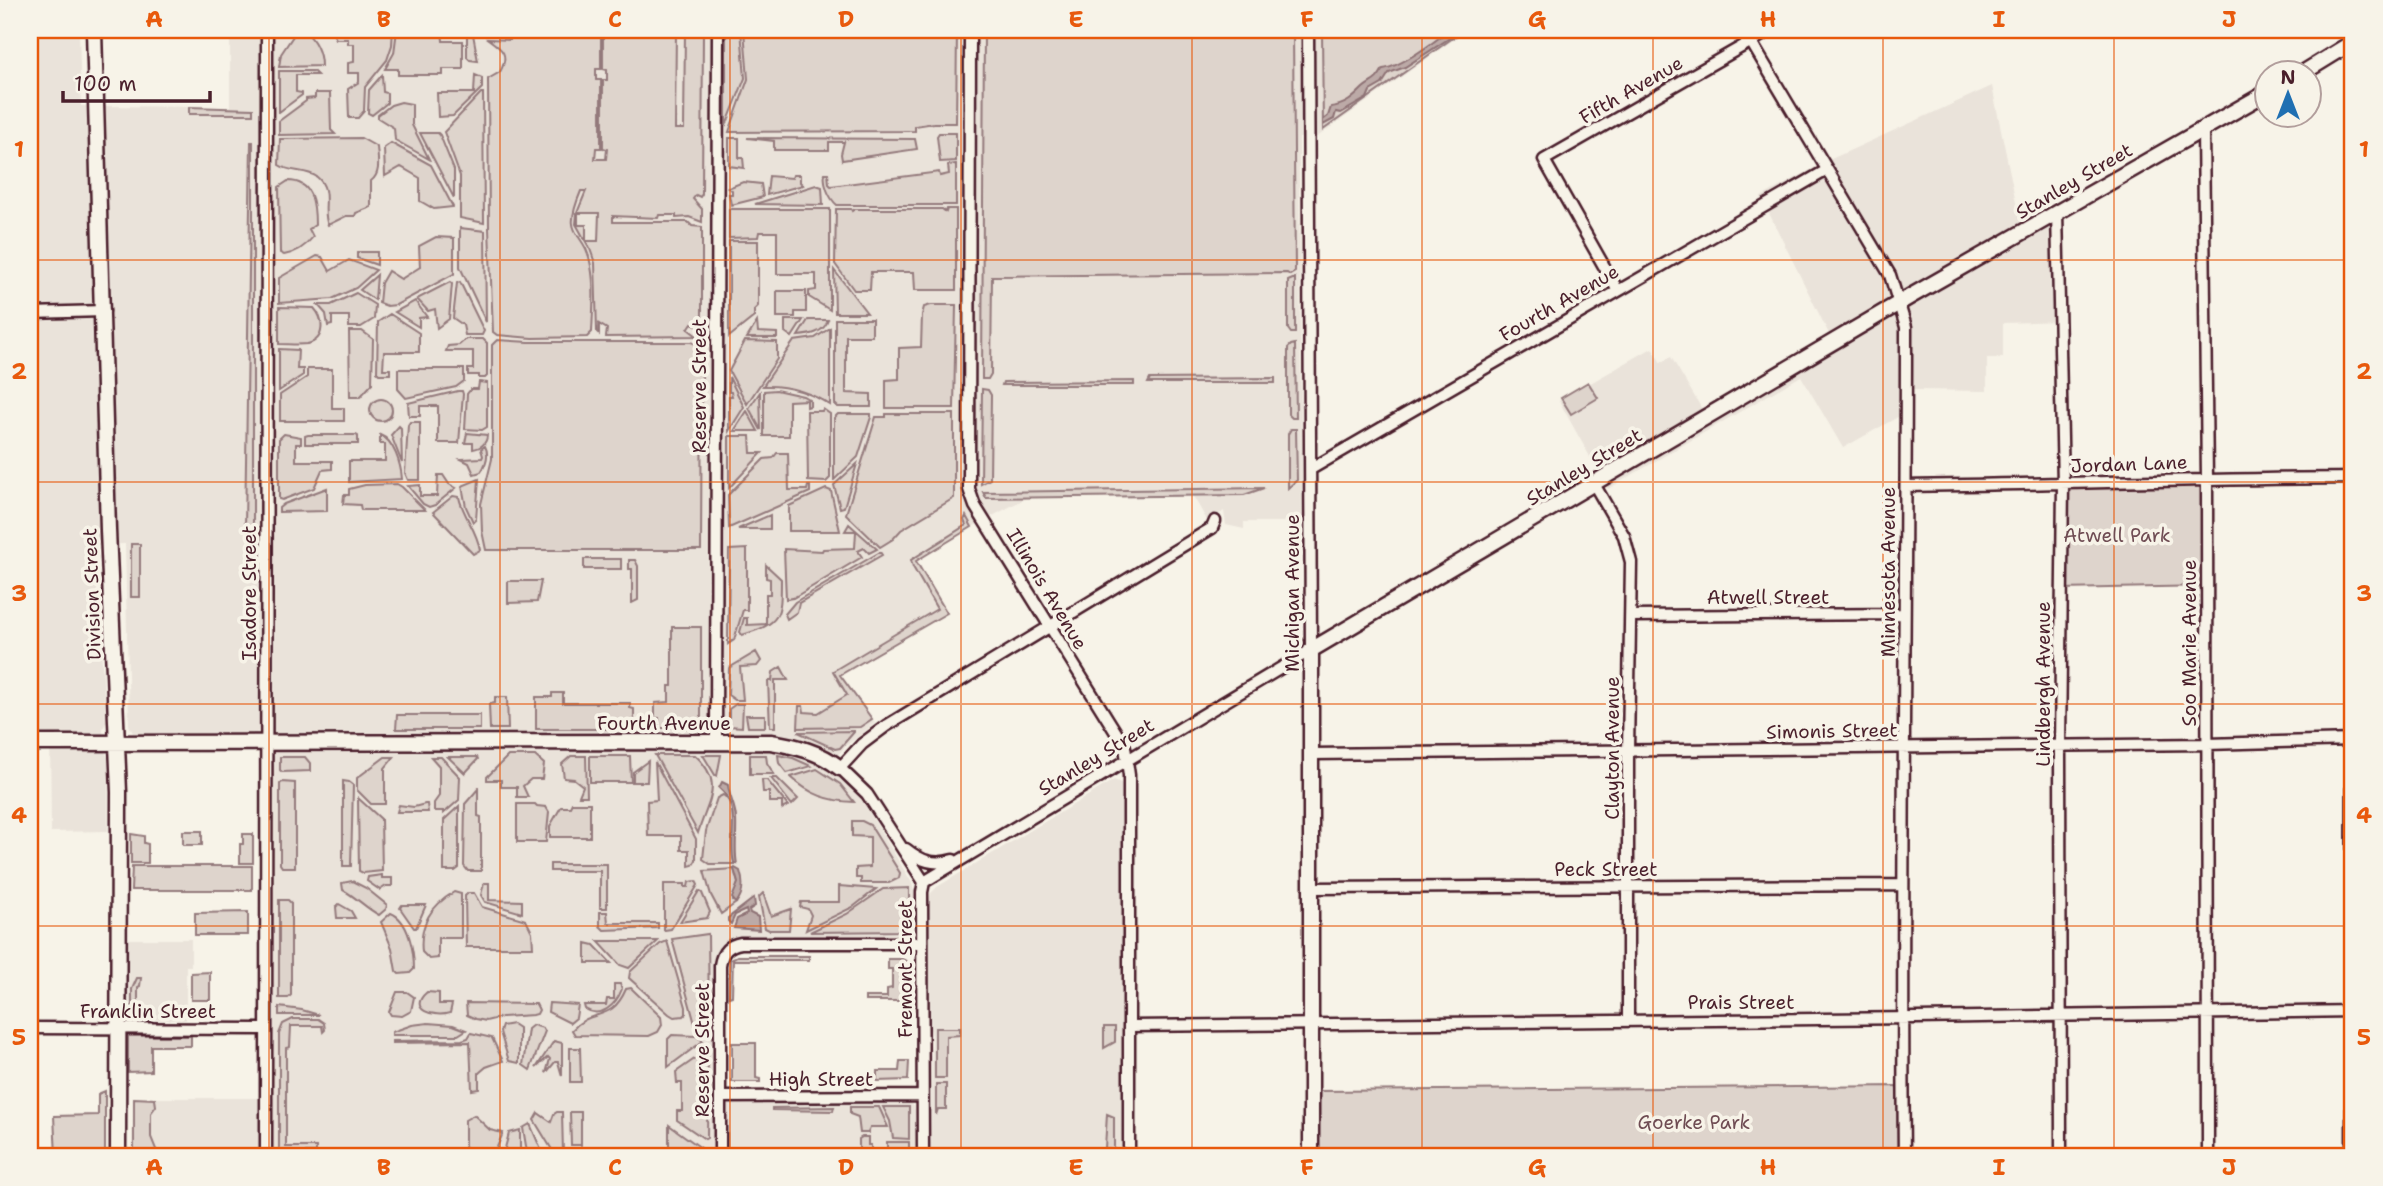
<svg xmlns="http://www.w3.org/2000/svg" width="2383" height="1186" font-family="'Shantell Sans',sans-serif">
<rect width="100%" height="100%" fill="#f7f3e8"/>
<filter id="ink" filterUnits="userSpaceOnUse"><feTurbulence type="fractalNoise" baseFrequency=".0143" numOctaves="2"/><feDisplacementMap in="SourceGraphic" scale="14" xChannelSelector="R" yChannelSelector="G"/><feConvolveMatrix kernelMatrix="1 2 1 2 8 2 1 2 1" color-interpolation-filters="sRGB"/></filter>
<g filter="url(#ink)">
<path fill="#eae3da" d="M30,30h49l2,76 149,1v-77h29v78l15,1 1,-79h1192l-150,107 -18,1 3,384h-58v7l-18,-4 -2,-14 -16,11 -15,-26 -165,1 -56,30 -56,34 31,52 -107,62 35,48 -29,23 -20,22 20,15 15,16 51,84 3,14v33l-4,4 -9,2h-162l-10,2 -8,5 -9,17v144l197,-1 4,3 1,5v45h-783l1,-58h141v-480h-15v109l-2,7 -115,1 -9,-2 -4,-8 -4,-181 -31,1 12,177 -3,7 1,22 4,6v74l-57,1 -1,-98h-20z
M1992,86l28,136 38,-21 2,120 -57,2v35h-16v33l-74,-1 -1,19 -69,39 -42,-72 -193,113 -49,-88 93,-53 9,15 10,-6 31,52 127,-75 -68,-137 68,-37z
M1114,780l7,3 2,4v10l-2,359h-190l1,-120 -3,-10v-125l2,-8 6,-6z
M128,939h63v27h-5v54l-58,-1z"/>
<path fill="#ded4cc" stroke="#947a7c" stroke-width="2" fill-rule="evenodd" d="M297,30h7c11,10 17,21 17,36l-42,1 2,-13z
M331,30h62l-1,15 -5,15 -22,27 -1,24 -6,7h-9l-1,-29 11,-7v-9h-11v-10l6,-1v-18h-6v-5h-12z
M397,30h45l1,11h20v28h-20v6h-45v-6h-13l9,-16z
M510,30h91v39h-5v11h5v68h-5l-1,11h11l1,-10 -4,-1v-68h4v-10l-4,-1v-39h73l-1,99h9l1,-99h18l-1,164 -2,3 -4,-2 -3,4 9,10v13l-13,-5 -13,1v-3h-17l-1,3 -45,-2v6h75l4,4 10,1v97l-3,2 -7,-3 -4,6 9,7 -91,1 1,-8 -8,-5v10l-2,-2 -2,-69 -5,-14 -14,-25 1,-11 9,-22h-5c-21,50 4,36 10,75 4,22 2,44 1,66l-5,5 -55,1 -35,-3 -4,-3 -4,-104 -1,-149 12,-7c10,-18 2,-23 -12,-33l22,1zM578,213h21l-1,28h-12v-16h-8z
M726,30h15l4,48 -19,48z
M744,30h213l-1,93h-22l-19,3v5l-186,1 19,-53z
M984,30h309l2,242 -5,3 -3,-2 -295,3 -1,98 -3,5h-6z
M1322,30h142l-141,100z
M467,33l6,1 5,27 -8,-1 -3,-3z
M279,71h34l4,4h-21v17l6,1v2l-23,17z
M382,75l1,17 4,1v10l-15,12 -4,-2 1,-23z
M475,75l7,3v10l-29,28 -15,1 -1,-24h37z
M315,93h15l1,37 4,4 -56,1v-14l27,-20v-2l9,-1z
M481,93h2l1,130 -24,-5v-42l-16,-44z
M401,102l11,2v21l17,34 -34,-19 -1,-12 -16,-10v-3l13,-10z
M189,107l64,2v5h-64z
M420,133h18l2,2 14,35v28z
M939,133h17v28l-16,1 -3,-26z
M361,138l16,9c1,13 4,27 -6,34v26l-15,6 -1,3h-9l-18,9c-7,-14 5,-35 -11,-48 -11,-8 -26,-4 -38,-12l1,-26z
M729,138h10v20h4l1,10 -15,-2z
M747,138l168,1 2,10 -75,11 -1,-6 3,-12h-15v8h-55v-9z
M251,142h2v388l-8,-3z
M391,143l40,22 22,42 -19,2 -14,-8v-23l-19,-11 -16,9 -1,-28z
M956,164v41h-119c-8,-7 -14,-21 -12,-32h3l1,11 2,2 108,-14 1,4 9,-2 -1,-9z
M793,175h7v7l3,3 -36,10 2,-19 23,2z
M288,181c25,0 27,23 27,44l-6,4 4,8c-7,9 -18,16 -29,18l-4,-2 -1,-66z
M743,182l18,2 2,13 -32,8 -2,-11h3v-4l-4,-2z
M816,185l6,2 1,18 -68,-1z
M729,209h101v101l-21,-13v-6l7,-1v-16h-39v-42h-18l-1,5 -29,1z
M836,209h15l1,2 3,-2h87l4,3 1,-3h9v81h-41l-1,-18h-43l-1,18h-16l-19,-26z
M460,228l25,3 1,91 -26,-55z
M436,237l18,1v36l-58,31 -9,1 -8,-3 2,-20 7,-12 13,8 19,-12 -1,-21z
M729,241h29v65l-4,4v7l-25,20z
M357,252h20v13l-20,-7z
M317,256l5,1 8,14 19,-11 27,10 -20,18 -24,11 -53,4v-25z
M834,270l33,43h-32z
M377,275l-2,25 -15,-10z
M1295,278v55h-4l-3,-4v-48z
M450,282l2,2 -3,35 -12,9 -2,-19 -7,2 -11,-12z
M460,282l24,49 -2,4h-17l-2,-10 -10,-7 4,-35z
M777,291h29v21h-11v5h-18z
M356,293l19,12 -1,14 -13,8h-12v-11h-17v9l-4,1 -2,-12 -8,-9h13z
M415,301l12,16 -8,1v9l-24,-15z
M931,305h25l-2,103h-68v-28l13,-1v-31l22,-1 1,-32 2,-8z
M279,307l35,1c10,11 12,32 -7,36 -9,1 -19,0 -28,0z
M390,314l29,19v19h-35l-1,17h7v5h-11l-2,-2 1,-50z
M835,319h37v17h-26v57l25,1v13h-33l-3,-3z
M785,320h18l-11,17 -7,-5z
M808,320h20c-4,13 -18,15 -30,16z
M757,322l1,10 19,1v5h-30z
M830,328v77c-20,-13 -43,-20 -67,-19l31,-45 21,-3z
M349,331h13l11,8 -1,45 -12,13h-10z
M466,339h17l4,4v33l-2,2h-6v-3h-11v-6h5v-18h-27l2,-5 11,-1z
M497,340l32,2h162l9,3 2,3 -1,202h-215l-4,-19 -1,-27 11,-45v-114z
M745,341l32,1v17l-30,45 -18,-33z
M1295,344l1,74h-4l-4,-4v-66l3,-3z
M279,349l19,1 -1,19h6v6l-24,16z
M307,369h25v39h12v13h-64v-26l27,-18z
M398,369h66v12l-8,6 -50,11 -8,-9z
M729,377l15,30 -15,24v-35h3l-1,-4h-2z
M1275,378v5h-127l2,-4z
M1134,381v4h-132l1,-3z
M479,382l8,1v44l-5,3 -17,-1 2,-35 4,-5h7z
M1588,382l10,16 -27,16 -10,-16z
M982,389l6,1 3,5 -1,84 -9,5z
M776,390l27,6 7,4v6l-3,1v-7l-18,1v35h-25v-45z
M458,391h4l1,3 -4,49h-21v-37h-18v10h-11l-1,-13z
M760,392l1,38 -12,-22z
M370 410a11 11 0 1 1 22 0a11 11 0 1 1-22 0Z
M823,409l7,5v64l-4,4 -18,-1 -1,-70h15z
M747,411l11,20h-24z
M838,414h33v3l-13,40 -24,23v-62z
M886,414h68v84l-53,32 -8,9 -13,8 -34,-33 30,-97h10z
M410,422h10v58h-12l-3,-7 3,-48z
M399,426l2,2 1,35 -11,-28z
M1291,429h5l1,51 -9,8v-54z
M467,433l20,2c0,8 -6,13 -14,14v-6h-8z
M284,434l17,3v7h-5v17h36v8l-10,1 -8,18 -32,12 -3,-1v-60z
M308,435h48l2,1v8h-53v-8z
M380,435c14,5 21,30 22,44l-53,3v-21h36v-17h-5z
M729,436h21l1,17h11l-33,35z
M485,446c5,9 1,18 -4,26l-7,2 -5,-11 -8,-4 21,-1 1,-2 -2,-7z
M777,453h11l1,37h18l1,-4h2v6l-81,36 -1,-33 36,-36 9,-1z
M857,464l-13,43 -4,1 -6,-23z
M438,475h5l6,9 7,4 -21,17 -6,2 -6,-3 -15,-18 12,-1v11h17z
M479,479l-3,40 -3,3 -7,-15 -4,-21z
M2207,479v107l-146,3 2,-105z
M397,484l5,3 23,23h-64l-1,-5 -17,-1 1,-9h5v-6l16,-4z
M327,488v23l-48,1v-4l5,-4z
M1264,488l-20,7 -258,3 -3,-6z
M826,489l5,2 9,40h-51v-25z
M453,496l6,1c4,19 18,33 21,53l-7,4 -40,-42z
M770,515v14h-32z
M966,516l6,11 -56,34 31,52 -107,62 32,44 -12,8 -62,1 1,-22h4l1,6 14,1 29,-18 -14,-24 104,-62 -24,-42 -2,-7 55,-35 -2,-5z
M849,524l28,25 -8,4 -5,-5 -6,3 4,6 -69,41 -7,1 -2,-50 38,2 1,-2 32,-1 1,-17h-11z
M131,544h9v53h-9z
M747,549v61h-4l-9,30 -6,4 1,-94z
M880,552l2,3 -83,48 -2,9 -10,7 -2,-5 10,-12z
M584,559h37v10h-37z
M629,560h6l3,6v34l-6,3v-34h-3z
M766,565l15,14c0,38 0,44 -39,56l-2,-3 4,-14h3v7l19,-1v-30h4v-15l-4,-1z
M508,581h33l-4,21 -29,1z
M672,627h29v92l-9,9h-33v-10h-4v-15l14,-1v-16h3z
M756,652l5,9 -4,5 -17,1 3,33h-8l-7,-5 1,-27z
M781,667l7,13h-13v47h-5l-2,-46h4l1,-9z
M552,693h11v10h67v5l4,1v20h-98v-32h16z
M495,697h12l1,32h-18l-1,-25 6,-1z
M736,704h7l-1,23 -13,-1v-17z
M397,715h83v14h-84z
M746,715h19v12h-17z
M798,732l56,-1v1l-14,16 -5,1z
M655,755h40c30,28 13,45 3,78z
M703,755h18l-4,21 -2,-1z
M750,755h16l1,8 7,11h-24z
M778,755l15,3 18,8 -24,7 -8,-10z
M508,756h27l9,8 -2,15h-11l-8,7 5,11h-11v-10h-16v-7h-14v-3z
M571,756h15l1,40h-8l4,-10 -9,-7 -10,-1 -2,-14z
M590,756h40l1,26h-41z
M280,757h25l5,6v8l-28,1 -2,-2z
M385,757h9l-9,11v36h-14l-14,-14v-12z
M431,757h10l19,20 -1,23 -16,14v-3h-9v-8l5,-7v-30z
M448,757h29l1,2 -13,14z
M648,761l-1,21h-14v-10z
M655,762l41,77v21l-3,5 -4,1v-16h-8v-14h-33l-1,-35 10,-1z
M817,769l23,15 14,18c-25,-1 -44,-7 -63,-25z
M771,778h6l21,21 -6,6z
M762,780h5l21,26 -6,3v-7h-13v-10h-6z
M343,781l6,1 4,3 -2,81h-8z
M282,782l13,1v84h-13l-2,-3v-80z
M478,789v27l3,1v54h-13l-4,-5 1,-62z
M723,795c19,12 4,51 12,69h-25l-7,-5 3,-28 11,-33z
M358,798l23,21 1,52 -19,2 -4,-2z
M572,803h18v34h-40v-11l11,-19h9z
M425,804h2l1,8h-31l2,-7 15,2z
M517,804h18l2,2 9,1 3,5 -3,30h-29z
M459,806v62l-4,3h-11v-51z
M852,821h10l8,4 30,48 -1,5 -10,5h-28v-5h-5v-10l14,-1v-30l-18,-1z
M183,831h19v14h-19z
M131,834l13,2v7l4,1v19h-17z
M243,834h10v29h-13v-19h3z
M550,864h57v44h-7v-37h-50z
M132,866h120v24h-121z
M734,869l4,14 -5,18 3,2 -15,11 -10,-19 -7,-24z
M382,875v3h10v8h-6l-6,4 -13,-9 1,-4z
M352,881l14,7 21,17 -1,4 -7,6c-12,-6 -23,-18 -36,-25l-1,-7z
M689,882l7,-1 2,4 -27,44 -7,1v-46h21v3h3z
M484,883h5v17l33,1v12l-37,-11 -4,-7z
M839,886l37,3 -23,18 -47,23 5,-15 -3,-6 -8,-2 1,-5h38z
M909,888v39l-2,4 -97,1 37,-18 36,-25z
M699,891l3,2 8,19 -3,6 -27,4z
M454,892l7,2v44h-23v20l-9,1 -7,-7c-3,-28 9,-46 32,-60z
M468,893h6l8,14 44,13 6,12 1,15h-67l-1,-51z
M763,893l8,23 20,-7 -2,21h-20l-4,-2 -6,-31z
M279,900h9l3,3v92l-3,3h-9z
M339,904l12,7 4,7h-18l-1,-11z
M402,905h24l-10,23h-2l-14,-20z
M248,912v23h-53v-22z
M600,912h7l1,11h50v5l-54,2 -4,-4z
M391,913c18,7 23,39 23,56l-4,4 -11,1 -3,-3 -4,-23 -11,-26z
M708,934l1,87 -2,5 -12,-2 -23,-85z
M598,941h60l-29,27 -9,-3z
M667,941l19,66v7l-2,2 -10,1 -5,-3 -40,-36 1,-6 30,-28z
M586,943l8,2 17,18h-25z
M737,956h72v4h-76l-1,36 -3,1 1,-37z
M888,959h14l6,3 1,39h-44v-4h22v-8l5,-1v-19h-4z
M210,972v28h-19v-27z
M137,978h4l-1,8 -2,1v15l6,7v5h-12v-25z
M614,984h6l2,5c-6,16 -21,30 -37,20l-1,-4h22l1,-6h7z
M631,988l30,29 1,8 -4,7 -9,4 -74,-1 -3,-5c20,-23 39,-6 54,-41z
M397,992h10l7,5 -3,14 -9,5 -11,-1 -2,-3z
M427,992l12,1v11h13l-2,9c-15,5 -44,-3 -23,-21z
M466,1003l70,1 3,6 -2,4 -4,1 -31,2 -16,4 -10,-2 -9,-4z
M549,1003l29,2 -2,13 -6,5 -22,-11z
M279,1007l23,3 17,5h-40z
M293,1019h25l6,4 1,7 -2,2 -1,-6h-31l-1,21 -4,1v99h30v6h-33l-4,-4v-115l4,-10z
M428,1023l25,2 13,5 -8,5h-66v-3l20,-7z
M513,1024l6,4v35l-10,-2 -9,-29 2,-6z
M533,1025l10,3 2,3 -15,39 -7,-5 5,-36z
M1104,1027h11v15l-11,6z
M935,1028h25v7l-14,1v42h-11z
M471,1033l21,5 11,23 -17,6 -7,6v16l-7,1 -2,-48 -78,1v-2l70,-1 6,-2z
M672,1035l25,1 6,5 -35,26v-28z
M128,1036h63v10h-40v25l-23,1z
M554,1041l8,2v33l-4,-14h-3l-9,11 4,-14 -2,-2 -12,11z
M732,1043h24v35l4,1v3h-28z
M570,1048h10l1,34h-11z
M706,1051l2,2 -1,85 -2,1 -28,-19v-9h5v-28h-5l-1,-11z
M900,1061h9l-1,19 -31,1v-10h22z
M936,1084h10v25h-8l-2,6z
M1903,1086l1,70h-586l-1,-65z
M105,1091v65h-49l-2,-40 44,-1v-21z
M134,1098l21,1 1,7 -5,7v24l6,15h-23z
M834,1107l-1,4 -61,-1v-2z
M850,1107h29l9,20h-18l-2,6h-8l-2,-16 -8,-3z
M883,1107h26v32l-16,-1 -3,-17z
M557,1112h5l1,41h-9l-20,-33 4,-7 13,9 3,-8z
M570,1112h11v33h-10z
M1107,1114l7,3v35l-9,-4z
M474,1115l16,15 13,3 -8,19 -20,1 -1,-4h-9v-29z
M530,1124l12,28h-15l-4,-24z
M669,1125l32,23v5h-32z
M520,1130v22h-16l5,-19z
M862,1137h6v8h3v11h-12v-17z
M887,1142h22v14h-22z"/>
<path fill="#bcaaa7" stroke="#8e7275" stroke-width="2" d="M1449,30h13l-57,37 -16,6 -7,11 -12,7 -3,7 -26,15 -5,-1 -2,7 -11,6v-5l5,-4 3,-9c15,-2 22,-9 32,-19 10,-8 13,-6 20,-19 19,-3 50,-26 66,-39z
M722,782l6,3c1,12 8,22 8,34 1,15 -2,31 1,45l-3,-1c-7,-25 9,-55 -15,-75z
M735,868l5,3c4,12 4,22 -4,32l-4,-5 6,-15 -4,-14z
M754,898l1,8 -6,4 1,3 8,4 1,13 -25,-2 3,-9 10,-5 -1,-4 -11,5 -4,9 -3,-3v-3z"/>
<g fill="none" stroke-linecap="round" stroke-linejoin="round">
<defs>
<path id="street" d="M970,30l-1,459 6,17 150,241 4,28v381
M1744,30l146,245 16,52c0,276 -5,553 -2,829
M2351,43l2,22
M2203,130l4,349 1,677
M2057,212l6,272 -3,262 1,410
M1618,291l-74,-131 227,-130
M30,313l74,-2
M1311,469l516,-299
M1594,484l30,52 7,26 -3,189v269
M1906,486c149,-2 298,-7 447,-8
M1631,616l273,-2
M716,742l2,-712
M1312,754l895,-10 146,-4
M906,849c15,12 28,17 47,11
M924,882l387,-232 -3,-620
M1311,888l591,-3
M1130,1026l787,-8 436,-7
M30,1028l236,1
M720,1097l202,-1
M266,1156l1,-1126
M720,1156v-191c2,-13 8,-20 21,-22h181
M923,1156l-1,-264 2,-10 -57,-88 -27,-26 22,-24 24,-18 326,-198 3,-7
M2352,1156l1,-550"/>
<path id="secondary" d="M94,30l14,500 11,262 -1,364
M2301,74l52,-32
M30,743l741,-1c25,4 49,10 69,26
M1311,1156v-506l600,-354 357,-204"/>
</defs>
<use href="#street" stroke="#4a1f2b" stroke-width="15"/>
<use href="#secondary" stroke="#4a1f2b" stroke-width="19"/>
<use href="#street" stroke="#f7f3e8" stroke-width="10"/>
<use href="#secondary" stroke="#f7f3e8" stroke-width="14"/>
</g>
</g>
<path fill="none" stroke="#e8590c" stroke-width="2" stroke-opacity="0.55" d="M269,30v1126M500,30v1126M730,30v1126M961,30v1126M1192,30v1126M1422,30v1126M1653,30v1126M1883,30v1126M2114,30v1126M30,260h2323M30,482h2323M30,704h2323M30,926h2323"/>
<g text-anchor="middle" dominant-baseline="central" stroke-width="7" stroke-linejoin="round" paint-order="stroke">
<g font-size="19" fill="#4a1f2b" stroke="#f7f3e8">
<text transform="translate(1631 90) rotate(-30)">Fifth Avenue</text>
<text transform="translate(2074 181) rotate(-30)">Stanley Street</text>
<text transform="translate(1559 303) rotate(-30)">Fourth Avenue</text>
<text transform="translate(699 386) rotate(-90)">Reserve Street</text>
<text transform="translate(2129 464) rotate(-2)">Jordan Lane</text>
<text transform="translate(1584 467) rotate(-31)">Stanley Street</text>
<text transform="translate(1888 572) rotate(-90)">Minnesota Avenue</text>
<text transform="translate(1047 589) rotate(59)">Illinois Avenue</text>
<text transform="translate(249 593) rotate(-90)">Isadore Street</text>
<text transform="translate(1292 593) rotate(-90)">Michigan Avenue</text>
<text transform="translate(92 594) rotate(-92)">Division Street</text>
<text x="1768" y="597">Atwell Street</text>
<text transform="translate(2189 643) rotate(-90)">Soo Marie Avenue</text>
<text transform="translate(2043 684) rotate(-90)">Lindbergh Avenue</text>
<text x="664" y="723">Fourth Avenue</text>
<text transform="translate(1832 731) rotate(-1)">Simonis Street</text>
<text transform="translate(1612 748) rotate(-90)">Clayton Avenue</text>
<text transform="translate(1096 757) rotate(-31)">Stanley Street</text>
<text x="1606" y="869">Peck Street</text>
<text transform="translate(905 969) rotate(-90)">Fremont Street</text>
<text x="1741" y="1002">Prais Street</text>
<text x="148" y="1011">Franklin Street</text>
<text transform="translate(702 1050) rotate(-90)">Reserve Street</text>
<text x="821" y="1079">High Street</text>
</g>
<g font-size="19" fill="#6f4c53" stroke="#f7f3e8">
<text x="2117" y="535">Atwell Park</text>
<text x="1694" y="1122">Goerke Park</text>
</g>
</g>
<rect width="2383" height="1186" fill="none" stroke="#f7f3e8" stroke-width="77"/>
<g transform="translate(2288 94)"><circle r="33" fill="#f7f3e8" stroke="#b29e9c" stroke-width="2"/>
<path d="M0-5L12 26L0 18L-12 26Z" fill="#1f6fb2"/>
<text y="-10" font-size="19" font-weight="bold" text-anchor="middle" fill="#4a1f2b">N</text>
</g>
<path d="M63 91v10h147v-10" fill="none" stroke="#4a1f2b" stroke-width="3.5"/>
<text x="74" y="91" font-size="21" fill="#4a1f2b" stroke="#f7f3e8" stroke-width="5" paint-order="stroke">100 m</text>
<rect x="38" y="38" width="2306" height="1110" fill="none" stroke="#e8590c" stroke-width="2.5"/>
<g font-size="23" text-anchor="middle" font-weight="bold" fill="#e8590c">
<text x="154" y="27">A</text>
<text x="384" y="27">B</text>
<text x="615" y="27">C</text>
<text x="846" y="27">D</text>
<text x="1076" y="27">E</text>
<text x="1307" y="27">F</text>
<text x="1537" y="27">G</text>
<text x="1768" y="27">H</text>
<text x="1999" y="27">I</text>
<text x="2229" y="27">J</text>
<text x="19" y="157">1</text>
<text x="2364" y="157">1</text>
<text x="19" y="379">2</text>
<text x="2364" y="379">2</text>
<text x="19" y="601">3</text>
<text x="2364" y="601">3</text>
<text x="19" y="823">4</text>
<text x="2364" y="823">4</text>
<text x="19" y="1045">5</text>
<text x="2364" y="1045">5</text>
<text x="154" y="1175">A</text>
<text x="384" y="1175">B</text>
<text x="615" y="1175">C</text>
<text x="846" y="1175">D</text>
<text x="1076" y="1175">E</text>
<text x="1307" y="1175">F</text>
<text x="1537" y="1175">G</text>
<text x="1768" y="1175">H</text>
<text x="1999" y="1175">I</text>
<text x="2229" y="1175">J</text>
</g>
</svg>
